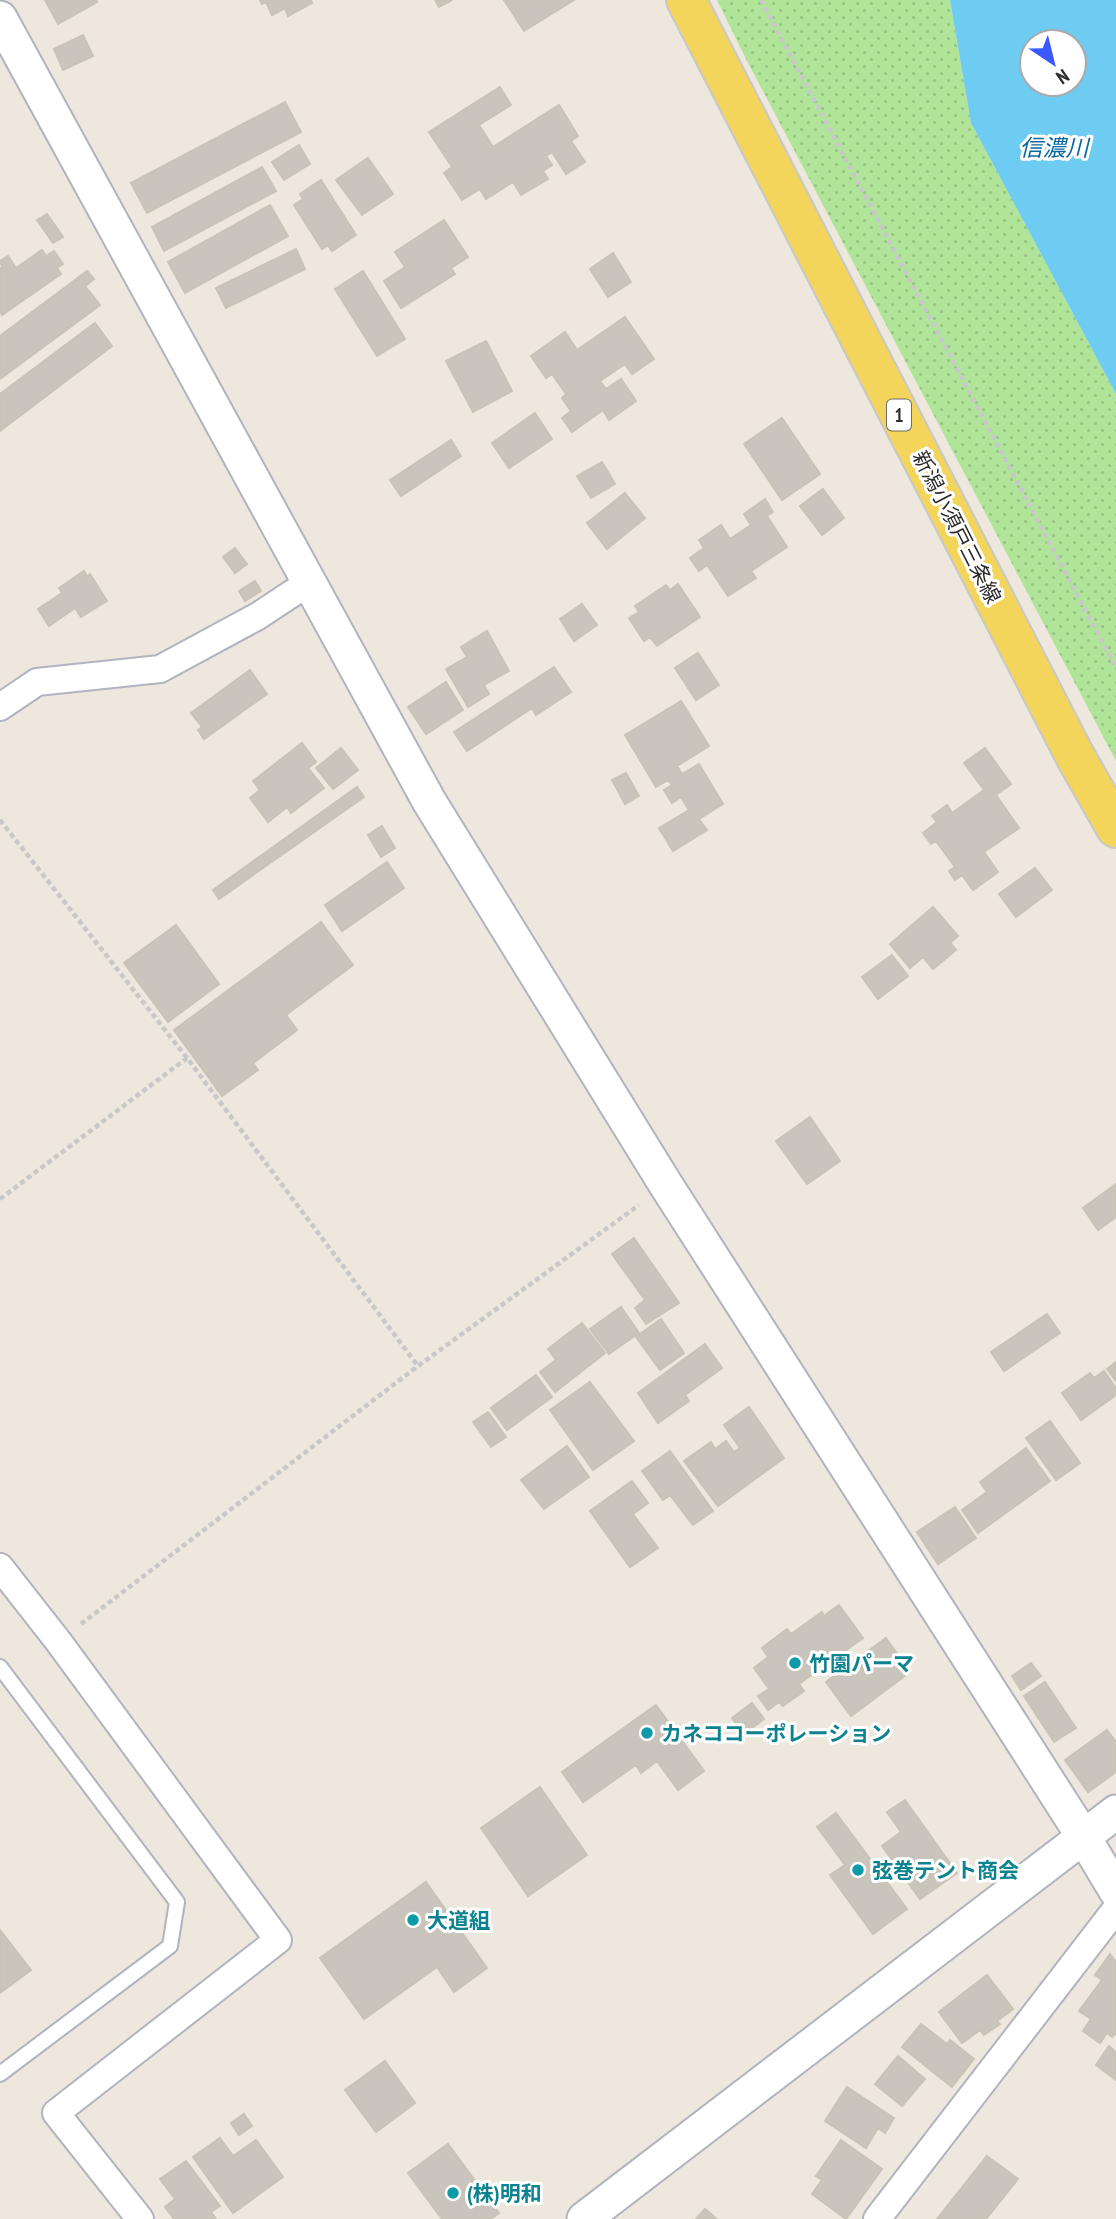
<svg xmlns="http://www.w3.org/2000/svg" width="1116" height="2219" font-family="'PT Sans Narrow','Noto Sans JP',sans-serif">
<defs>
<pattern id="grass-dots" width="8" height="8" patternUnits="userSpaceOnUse" patternTransform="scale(1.75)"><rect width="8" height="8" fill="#b0e599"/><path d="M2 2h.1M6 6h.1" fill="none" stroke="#98c584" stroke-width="1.8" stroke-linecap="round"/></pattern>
</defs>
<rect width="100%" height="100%" fill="#ede7dd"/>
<path fill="url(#grass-dots)" d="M717,0h233l21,123 145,271v367l-370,-702z"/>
<path fill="#6ecbf1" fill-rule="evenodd" d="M950,0h166v394l-145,-271zM1032,42h42v42h-42z"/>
<path fill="#c9c5bc" stroke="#c9c3b7" stroke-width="2" d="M45,0h51l1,2 -39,22z
M260,0h51l1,3 -24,13 -3,-8 -13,7 -6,-13 -4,2z
M435,0h17l-13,7z
M504,0h70l-50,31z
M83,35l10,21 -30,14 -9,-21z
M500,87l11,18 -32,20 14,22 66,-42 19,31 -7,5 14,21 -19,12 -14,-22 -6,4 6,9 -9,6 5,8 -27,16 -8,-13 -27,17 -6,-10 -18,11 -18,-27 8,-6 -23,-35z
M285,102l16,30 -154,81 -16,-30z
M299,145l11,19 -26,16 -12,-18z
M368,158l25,36 -31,21 -26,-35z
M262,167l14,24 -112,60 -12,-24z
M321,180l35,55 -24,16 -4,-6 -6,4 -28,-44 9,-6 -3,-5z
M270,205l18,31 -103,57 -17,-31z
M47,214l16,23 -10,6 -16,-23z
M444,220l24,37 -17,11 4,6 -54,34 -17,-27 21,-14 -10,-15z
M296,249l9,20 -79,39 -10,-20z
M42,250l4,6 8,-5 9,13 -6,4 4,6 -59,41 -2,-4v-42l2,-2 -2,-6 8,-5 8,12z
M613,253l18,29 -23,15 -18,-28z
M87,271l7,8 -9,7 15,19 -100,74v-43z
M363,271l42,68 -28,17 -42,-67z
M625,317l29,42 -22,15 -7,-10 -25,17 6,8 15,-10 15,22 -27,19 -6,-10 -31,22 -10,-14 9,-7 -9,-13 4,-4 -14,-20 -6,4 -15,-22 34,-24 12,18z
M95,323l17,23 -112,85v-37z
M486,341l26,50 -39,21 -27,-51z
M535,413l17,26 -43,29 -17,-25z
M782,418l38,56 -38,26 -38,-56z
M451,440l10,16 -60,40 -11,-16z
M602,462l13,22 -24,14 -14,-22z
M823,489l21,29 -22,17 -22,-29z
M625,493l20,25 -38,31 -20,-26z
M765,499l8,13 -6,4 20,31 -36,24 5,7 -28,18 -21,-31 -8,6 -9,-13 14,-10 -5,-8 22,-15 9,14 21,-14 -7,-11z
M235,548l12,16 -12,9 -12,-16z
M84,571l3,6 3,-3 17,27 -26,16 -6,-9 -26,18 -11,-17 24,-16 -3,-5z
M255,581l6,10 -16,10 -6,-10z
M678,584l22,33 -43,29 -7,-9 -6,4 -15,-23 10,-6 -4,-6 31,-21 4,5z
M582,604l15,21 -23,16 -14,-22z
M487,631l22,40 -25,14 5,9 -21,13 -22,-38 21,-12 -6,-10z
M698,653l21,32 -23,15 -21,-32z
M554,667l17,25 -35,23 -4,-7 -65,43 -13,-19z
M250,670l17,24 -63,45 -6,-9 4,-3 -11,-14z
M446,682l17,28 -37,24 -18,-27z
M681,701l28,45 -32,20 5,8 17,-10 24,40 -24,15 8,11 -34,21 -14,-23 30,-18 -8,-13 -9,6 -8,-13 8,-5 -4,-5 -12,7 -31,-52z
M302,743l14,19 -8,6 16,20 -33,25 -4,-6 -19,15 -18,-24 10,-8 -7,-9z
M341,748l17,22 -25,19 -17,-21z
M985,748l26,36 -15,11 23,33 -35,24 14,20 -25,18 -11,-15 -7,5 -6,-9 6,-4 -19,-26 -5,3 -8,-11 14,-11 -5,-6 15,-11 5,8 32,-23 -20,-27z
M626,773l13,23 -14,8 -13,-24z
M357,787l7,10 -145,102 -6,-9z
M382,826l13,22 -14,9 -13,-22z
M387,862l17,26 -62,43 -17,-26z
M1035,868l17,22 -36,27 -17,-23z
M933,907l25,29 -8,7 6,7 -23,19 -10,-12 -13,11 -20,-24z
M321,922l32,43 -67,50 11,15 -44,33 5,7 -36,26 -48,-66z
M176,925l43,59 -51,38 -44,-59z
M892,955l16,21 -30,23 -16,-22z
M810,1117l30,44 -33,23 -31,-43z
M1116,1184v33l-18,13 -15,-22z
M634,1238l45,65 -33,21 -11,-16 10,-8 -33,-46z
M621,1307l18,26 -30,21 -19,-25z
M1047,1314l13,19 -56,38 -13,-19z
M661,1319l23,34 -24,17 -24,-33z
M582,1323l23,30 -50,39 -15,-20 16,-12 -8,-11z
M705,1344l17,24 -37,27 4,6 -31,22 -20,-30z
M1116,1362v19l-9,-12z
M1104,1371l12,17v7l-35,25 -19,-27 28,-20 4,5z
M536,1375l16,22 -45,33 -16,-22z
M590,1382l44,59 -41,29 -43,-60z
M749,1407l35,51 -66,48 -34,-45 27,-19 4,7 11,-8 8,11 6,-4 -16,-23z
M488,1412l18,25 -15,10 -18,-25z
M1050,1421l30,42 -24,17 -30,-42z
M567,1446l22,31 -45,32 -23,-29z
M1026,1448l24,33 -72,52 -16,-23 25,-18 -7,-10z
M670,1451l43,60 -20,14 -23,-30 -7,5 -21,-29z
M632,1481l16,22 -15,11 25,34 -28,19 -40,-56z
M955,1507l21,31 -38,26 -21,-32z
M839,1605l24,33 -64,46 5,7 -21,15 -4,-4 -11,8 -10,-14 11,-7 -15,-21 14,-11 -6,-9 25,-19 4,5 31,-22 2,4z
M886,1638l24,34 -59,44 -25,-34z
M1031,1663l10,13 -20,14 -9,-14z
M1045,1682l31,46 -22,14 -30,-46z
M752,1703l12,16 -20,15 -12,-16z
M656,1705l48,66 -26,19 -21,-29 -16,12 -5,-8 -53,37 -21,-30z
M1107,1730l9,12v30l-28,20 -23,-32z
M540,1787l47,68 -59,41 -47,-68z
M905,1800l52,73 -37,26 -38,-53 19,-14 -14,-20z
M836,1813l71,96 -34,25 -43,-59 15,-10 -28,-38z
M426,1882l61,86 -33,24 -17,-25 -73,52 -44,-61z
M0,1930l31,40 -31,23z
M1110,1954l6,8v71l-4,4 -5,-4 -7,10 -17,-12 8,-12 -12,-8 23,-31 -7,-5z
M987,1975l26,34 -16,12 3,3 -16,11 -4,-5 -18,13 -23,-31z
M921,2024l26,20 3,-4 24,19 -22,28 -50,-40z
M1109,2046l7,6v28l-20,-15z
M898,2056l27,23 -23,27 -27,-22z
M385,2061l30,42 -39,29 -31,-42z
M847,2087l47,31 -9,15 -7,-5 -12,20 -41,-27z
M244,2114l8,12 -13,9 -8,-12z
M220,2138l13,18 23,-16 27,37 -50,36 -40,-56z
M841,2140l41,29 -36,50 -34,-25 10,-14 -6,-4z
M448,2144l51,69 -8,6h-49l-34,-46z
M987,2156l31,23 -32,40h-49z
M186,2161l34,45 -9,6 5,7h-42l-9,-12 10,-8 -15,-20z
M705,2209l12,10h-21z"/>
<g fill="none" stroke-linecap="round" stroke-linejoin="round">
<defs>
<path id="service" d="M0,1667l177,235 -7,44 -170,128"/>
<path id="minor" d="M0,707l37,-25 123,-13 98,-53 50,-33
M0,1567l58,74 220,299 -222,173 84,106
M877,2219l239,-310"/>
<path id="tertiary" d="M0,18l429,783 237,384 417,651 33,55
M584,2219l532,-407"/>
<path id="primary" d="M686,0l389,756 41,72"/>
</defs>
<use href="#service" stroke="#b1b3bf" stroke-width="18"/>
<use href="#minor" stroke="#b1b3bf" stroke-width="30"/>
<use href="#tertiary" stroke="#b1b3bf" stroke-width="37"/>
<use href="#primary" stroke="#c8c8c8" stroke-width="42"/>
<path stroke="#c8c8c8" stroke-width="4.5" stroke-dasharray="5 3.5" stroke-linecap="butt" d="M761,0l355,668
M0,820l187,238 231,308
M0,1199l187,-141
M81,1624l337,-258 221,-161"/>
<use href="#service" stroke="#fff" stroke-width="14"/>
<use href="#minor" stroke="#fff" stroke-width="26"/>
<use href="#tertiary" stroke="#fff" stroke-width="33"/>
<use href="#primary" stroke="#f4d55c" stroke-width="38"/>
</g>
<g fill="#0f9aa8" stroke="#fff" stroke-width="2.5">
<circle cx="795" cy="1663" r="7"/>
<circle cx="647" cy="1733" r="7"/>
<circle cx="858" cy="1870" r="7"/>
<circle cx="413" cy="1920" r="7"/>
<circle cx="453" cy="2193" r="7"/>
</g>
<g text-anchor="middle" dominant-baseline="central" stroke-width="6" stroke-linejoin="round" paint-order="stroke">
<rect fill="#fff" stroke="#6b6b6b" stroke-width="2" x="887" y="399.5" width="24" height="31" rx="5"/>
<g font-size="19" font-weight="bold" fill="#2b2b2b">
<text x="899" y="415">1</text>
</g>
<g font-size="21" fill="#2b2b2b" stroke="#fff">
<text transform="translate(957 527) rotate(63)">新潟小須戸三条線</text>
</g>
<g font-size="21" font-weight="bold" fill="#0d838f" stroke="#fff" text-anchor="start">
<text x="809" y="1663">竹園パーマ</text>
<text x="661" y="1733">カネココーポレーション</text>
<text x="872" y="1870">弦巻テント商会</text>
<text x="427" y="1920">大道組</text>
<text x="467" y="2193">(株)明和</text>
</g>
<g font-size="23" font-style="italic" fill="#0a68a0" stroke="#fff">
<text x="1054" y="147">信濃川</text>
</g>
</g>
<g transform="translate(1053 63) rotate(145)"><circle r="33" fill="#ffffff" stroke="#aaaaaa" stroke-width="2"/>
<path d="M0-5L12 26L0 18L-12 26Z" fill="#3a59fe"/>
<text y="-10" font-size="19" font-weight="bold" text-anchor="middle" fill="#2b2b2b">N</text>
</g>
</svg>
